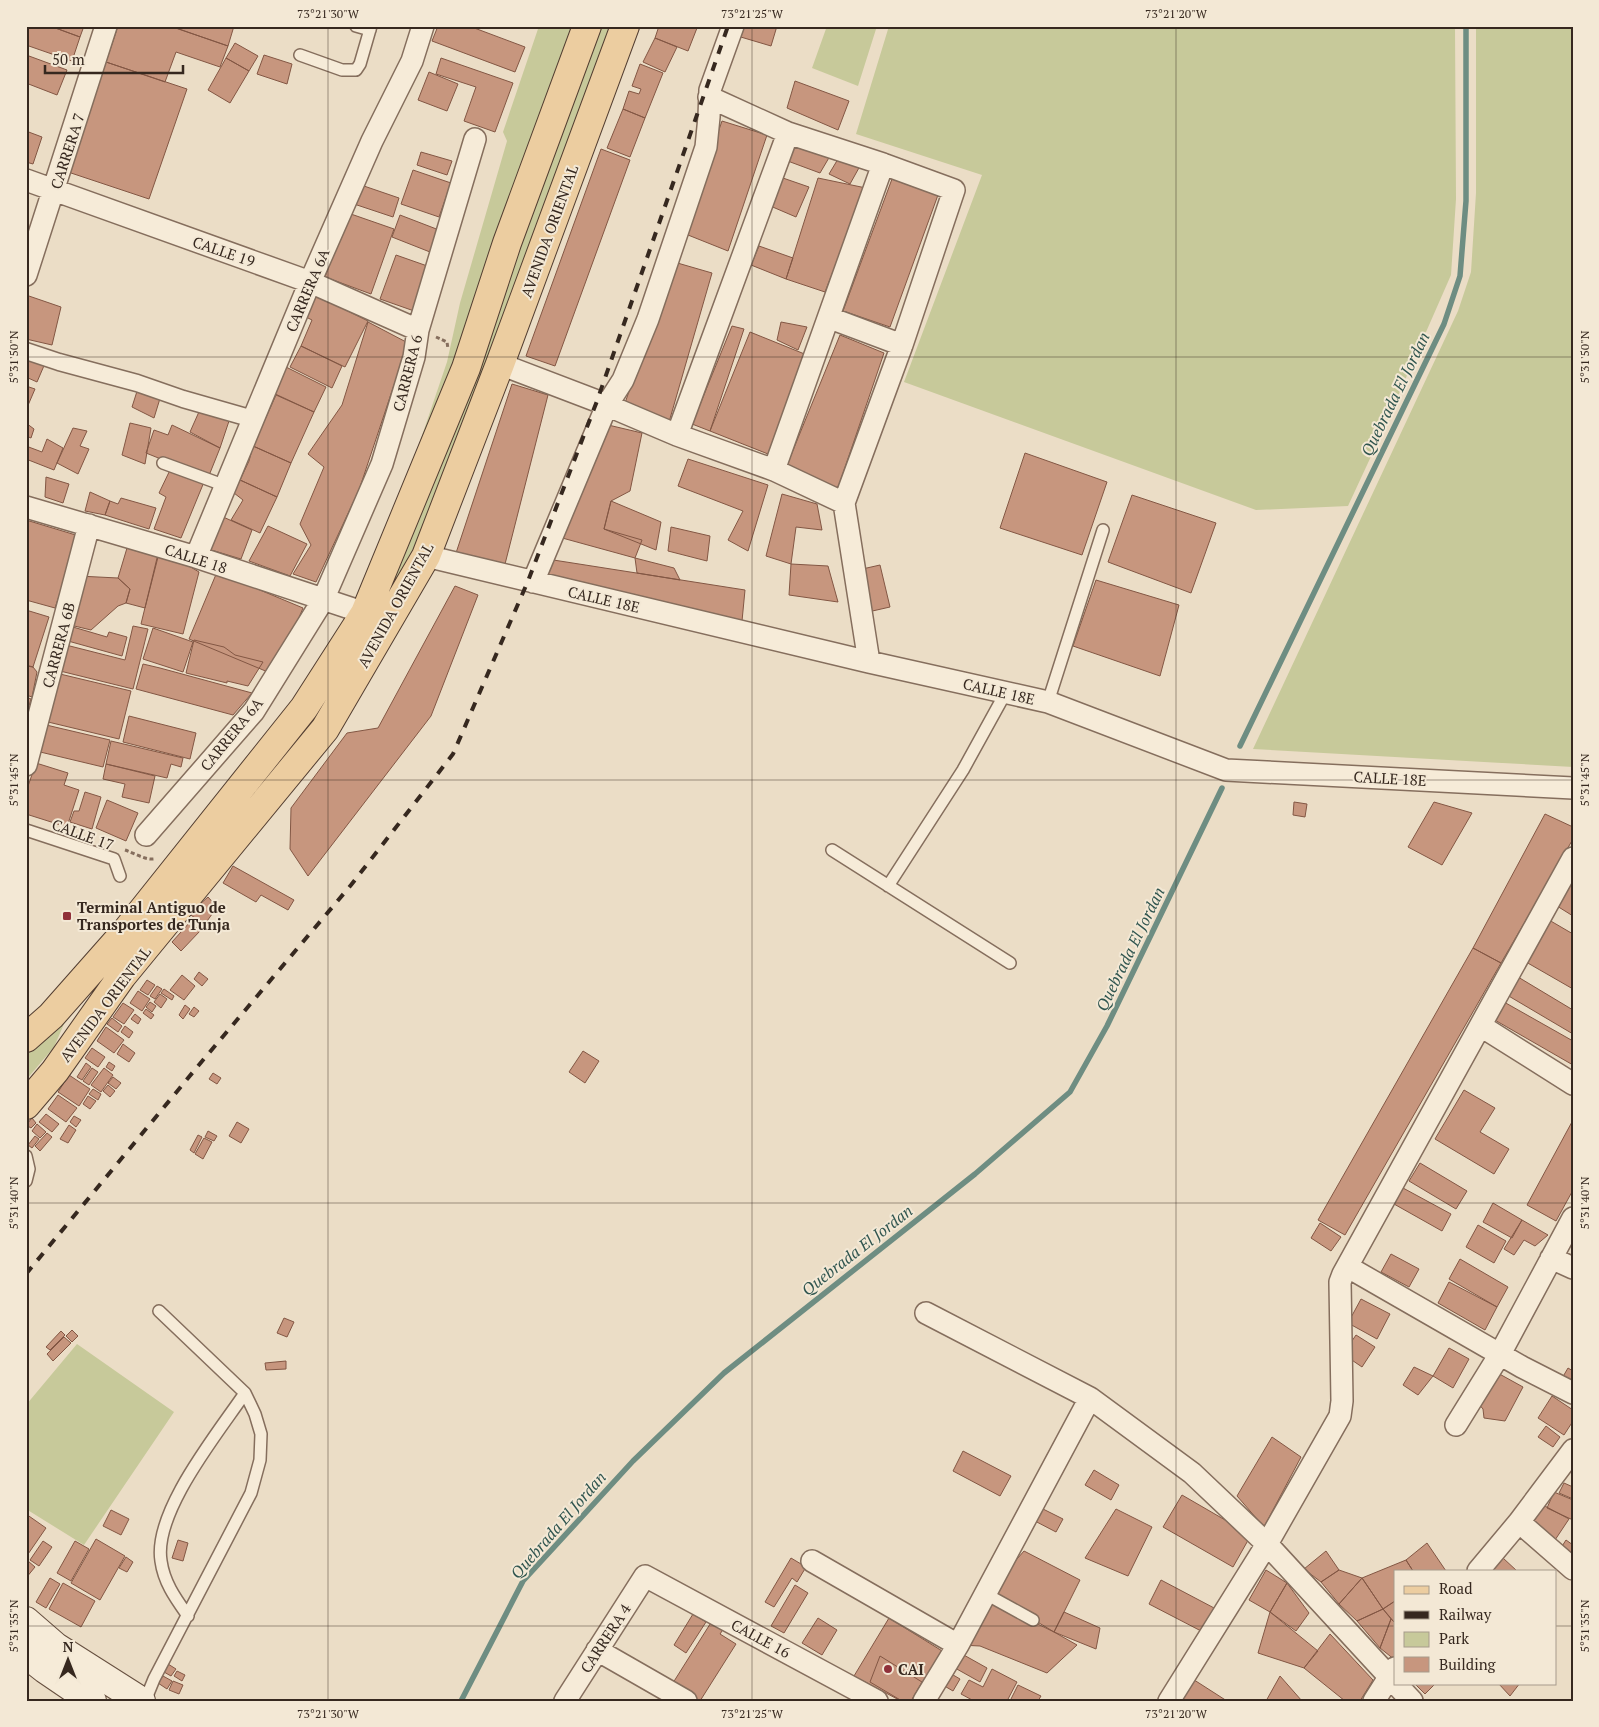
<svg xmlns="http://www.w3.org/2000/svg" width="1599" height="1727" font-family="'PT Serif',serif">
<rect width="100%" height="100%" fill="#ebddc6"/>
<path fill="#c7c99a" d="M539,26h42l-91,252 -94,234 51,-150 13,-59 47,-162 -4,-9z
M598,26h16l-164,443 -54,122 -84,140 -186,214 178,-222z
M827,26h50l-19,60 -46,-18z
M889,26h566l1,173 -5,76 -71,162 -32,69 -92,4 -352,-128 78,-207 -126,-41z
M1476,26h97v741l-320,-18 205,-438 13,-39 5,-79z
M101,979l-37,45 -10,23 -28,33v-32z
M77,1344l97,68 -90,133 -58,-36v-104z"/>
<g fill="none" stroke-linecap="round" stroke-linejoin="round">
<path stroke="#6e8d82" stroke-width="5.5" d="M1240,746l204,-422 16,-48 6,-75v-175
M461,1701l62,-120 110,-120 91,-88 251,-199 95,-82 37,-66 115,-238"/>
</g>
<path fill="#c7967e" stroke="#835744" d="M26,26h24l30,11 -8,24 -46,-16z
M50,26h34l-4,11z
M118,26h52l58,20 -8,21 -44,-15 -11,30 -59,-20z
M170,26h64l-6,20z
M438,26h31l56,21 -10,25 -83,-31z
M659,26h35l3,2 -9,23 -33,-13z
M737,26h40l-6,20 -37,-11z
M655,38l22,9 -12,25 -22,-10z
M235,43l23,13 -9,15 -23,-13z
M264,55l28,9 -5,20 -30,-10z
M29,56l38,14 -10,25 -31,-12v-20z
M226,58l23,13 -19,32 -22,-13z
M441,58l72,25 -18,49 -31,-11 12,-34 -40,-13z
M106,62l81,27 -38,110 -81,-27z
M640,64l23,9 -18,45 -22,-9 6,-18 10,3 2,-5 -9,-3z
M429,72l29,12 -11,27 -29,-11z
M795,81l54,20 -11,29 -51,-22z
M623,109l22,9 -15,39 -23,-9z
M722,121l45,14 -39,116 -45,-18z
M26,131l16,6 -9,27 -7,-2z
M794,142l36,14 -10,17 -35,-13z
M601,149l29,11 -75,206 -29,-10z
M421,152l31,9 -5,14 -30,-10z
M838,159l22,7 -10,18 -21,-10z
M413,170l38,13 -12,34 -38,-13z
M780,177l29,10 -13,30 -28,-12z
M818,178l48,10 -41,104 -39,-13z
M892,179l46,16 -48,132 -47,-16z
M361,185l38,13 -6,19 -39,-13z
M348,213l46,16 -23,65 -46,-17z
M400,215l39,15 -9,22 -38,-15z
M759,246l34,12 -7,21 -35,-14z
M396,255l37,13 -16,44 -37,-13z
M674,262l38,11 -45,156 -42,-26z
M312,293l56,28 -23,46 -44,-21 11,-26 -10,-5z
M26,295l35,12 -9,38 -26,-6z
M368,322l40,21 -49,147 -43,92 -23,-8 18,-29 -11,-21 24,-57 -16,-13 34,-49z
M781,322l26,5 -9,23 -21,-10z
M732,326l12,3 -34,102 -18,-7z
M750,332l57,23 -39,99 -58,-23z
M840,335l44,18 -46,135 -51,-23z
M301,346l41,20 -10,22 -42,-21z
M26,355l20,6 -9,21 -11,-5z
M284,366l42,21 -12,25 -43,-20z
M512,384l36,11 -44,173 -49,-12z
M139,385l23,7 -8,26 -22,-11z
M26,386l9,3 -9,21z
M276,395l38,17 -23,51 -38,-17z
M202,405l29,10 -11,33 -30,-16z
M26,423l8,6 -3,9 -5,-2z
M130,423l21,5 -6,36 -23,-9z
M604,424l38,9 -12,58 -19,10 -7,28 38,11 -7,18 -80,-22z
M172,425l48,23 -12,30 -62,-25 8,-23 14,5z
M73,428l14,3 -7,15 9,3 -11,25 -21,-11z
M47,439l16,9 -9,22 -28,-11v-13l16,6z
M253,446l38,17 -14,34 -37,-17 9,-19z
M1025,453l82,29 -25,73 -82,-27z
M688,459l80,26 -20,66 -20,-11 15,-29 -65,-25z
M171,468l33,14 -23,56 -27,-9 12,-32 -7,-4z
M46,477l23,7 -6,19 -18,-6z
M240,480l37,17 -17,36 -29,-13 12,-20 -9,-7z
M90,492l20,9 -5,14 -20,-4z
M782,494l35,10 5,26 -26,-3 -5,37 -25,-8z
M1132,495l84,28 -25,70 -83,-31z
M121,498l35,10 -7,21 -44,-14 5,-14 8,3z
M611,501l50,21 -5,28 -52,-21z
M221,516l31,14 -11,29 -33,-10z
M26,520l53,16 -24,72 -29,-8z
M268,526l39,18 -17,32 -41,-15z
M671,527l39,9 -3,25 -39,-10z
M127,548l31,9 -13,51 -19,-5 4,-14 -12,-11z
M158,554l21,6 20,12 -16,62 -42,-10z
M635,558l39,10 6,12 -43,-7z
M547,559l198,31 -3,31 -202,-44z
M791,564l37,2 10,36 -49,-7z
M880,565l10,42 -22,5 -10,-42z
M217,572l86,36 -28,67 -86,-36z
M78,576l40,2 12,11 -4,14 -8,3 -27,24 -25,-6z
M1096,580l83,25 -19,71 -87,-30z
M455,586l23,9 -47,121 -123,160 -18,-27 1,-41 56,-75 31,-5z
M26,610l23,7 -16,50 -7,-2z
M133,626l15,3 -15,60 -77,-19 6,-26 63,16z
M73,627l34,10 2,-5 18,5 -5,19 -54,-15z
M153,628l40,14 -10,30 -40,-13z
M194,640l30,7 11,8 28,7 -15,24 -21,-5v2l-41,-10z
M143,664l17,4 92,25 -19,22 -97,-26z
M26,666l7,1 4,5 -5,25 -6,-2z
M60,674l71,17 -12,48 -71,-17z
M26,697l5,2 -5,17z
M129,716l67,17 -6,26 -67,-17z
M42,724l68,16 -7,27 -67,-16z
M111,741l72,17 -2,9 -10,-3 -4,14 -61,-14z
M36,763l32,10 -4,12 15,5 -12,37 -41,-13v-22z
M106,764l49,12 -6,27 -27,-6 3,-13 -22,-5z
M85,792l16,5 -9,32 -22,-7 4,-11h5z
M107,800l31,13 -12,28 -30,-13z
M1294,802l13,2 -2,13 -12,-2z
M1434,802l38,11 -30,52 -34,-18z
M1545,814l28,13v12l-72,124 -28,-15z
M233,866l61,34 -6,10 -27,-15 -5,7 -33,-19z
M1573,876v40l-16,-10z
M208,897l9,10 -12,17 -16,-10z
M1549,920l24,14v55l-47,-27z
M190,922l10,9 -19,20 -9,-9z
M1473,948l28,15 -156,272 -27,-15z
M199,972l9,7 -6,7 -8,-7z
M182,975l13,11 -11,14 -14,-10z
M1518,977l55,33v24l-66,-39z
M147,980l8,5 -7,10 -8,-5z
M157,986l5,3 -7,10 -5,-3z
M164,989l10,7 -2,4 -11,-7z
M138,991l12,8 -8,12 -12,-8z
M160,994l7,5 -6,9 -7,-6z
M150,1002l6,4 -4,6 -6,-5z
M1504,1002l69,39v24l-80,-46z
M123,1003l11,7 -10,14 -11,-7z
M185,1005l5,4 -7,10 -4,-4z
M194,1007l5,4 -5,6 -5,-3z
M146,1009l8,6 -3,4 -8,-6z
M135,1014l6,5 -3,5 -7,-5z
M112,1018l10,8 -4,6 -11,-8z
M125,1026l8,6 -4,6 -8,-6z
M106,1027l18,13 -10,13 -17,-12z
M123,1044l12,9 -6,9 -12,-8z
M92,1048l13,9 -7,10 -13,-9z
M583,1051l16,10 -14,22 -16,-11z
M109,1062l6,4 -3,5 -6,-4z
M86,1063l5,4 -9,13 -5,-3z
M92,1068l6,4 -9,13 -6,-4z
M104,1068l9,7 -12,17 -10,-7z
M213,1073l8,5 -4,6 -8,-5z
M69,1075l21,14 -11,17 -21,-14z
M113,1077l8,6 -5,6 -8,-6z
M108,1085l7,6 -5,6 -7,-6z
M93,1089l8,5 -3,6 -9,-6z
M1464,1090l31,18 -15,24 29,17 -15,25 -59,-35z
M58,1095l19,13 -11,14 -18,-13z
M88,1096l8,5 -6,8 -7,-5z
M46,1114l13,10 -7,8 -13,-10z
M74,1116l7,4 -5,7 -6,-5z
M32,1118l4,5 -5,5 -5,-3z
M1573,1120v70l-17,31 -29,-16z
M237,1122l12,7 -8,14 -12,-7z
M37,1124l9,8 -6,6 -8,-7z
M69,1125l7,5 -8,13 -8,-4z
M208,1131l9,5 -3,5 -9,-4z
M47,1133l5,4 -12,14 -5,-5z
M198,1135l4,2 -8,16 -4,-3z
M35,1136l4,3 -7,9 -4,-3z
M204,1138l8,4 -9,17 -8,-5z
M1420,1163l47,28 -11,18 -47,-28z
M1403,1188l48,26 -9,17 -48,-27z
M1493,1203l29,17 -10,18 -29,-16z
M1522,1220l26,15 -13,11 -11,-6 -10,15 -10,-6z
M1320,1223l21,14 -10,14 -20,-13z
M1478,1225l28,16 -12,22 -28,-16z
M1391,1254l28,15 -10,18 -28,-15z
M1460,1259l48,28 -11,20 -48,-28z
M1449,1282l48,25 -12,23 -47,-27z
M1361,1299l29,15 -13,25 -29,-16z
M284,1318l10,4 -7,15 -10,-4z
M72,1330l6,6 -6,6 -6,-6z
M61,1331l4,4 -15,15 -4,-3z
M1356,1335l19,12 -13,20 -19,-13z
M64,1337l7,6 -18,18 -6,-7z
M1449,1348l20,11 -16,29 -20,-12z
M286,1361v8l-20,1 -1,-7z
M1414,1367l19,9 -15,19 -15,-10z
M1568,1368l5,3v15l-12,-6z
M1494,1371l29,16 -18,34 -21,-3 -1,-9 -6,-7z
M1552,1396l21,14v11l-9,14 -26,-17z
M1546,1426l14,11 -7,10 -15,-10z
M1272,1437l29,20 -37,70 -27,-31z
M963,1451l48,25 -11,20 -47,-25z
M1094,1470l25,15 -8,15 -26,-15z
M1564,1483l9,4v12l-14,-6z
M1554,1492l19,8v20l-26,-12z
M1182,1495l69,40 -18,32 -70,-40z
M1543,1505l26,14 -14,21 -23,-15z
M1039,1507l24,12 -7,13 -23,-12z
M1116,1509l36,18 -24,49 -43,-18z
M111,1510l18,9 -8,16 -18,-9z
M26,1514l20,14 -20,29z
M96,1539l29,17 -25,44 -29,-17z
M178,1540l10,3 -5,18 -11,-3z
M1566,1540l7,5v13l-14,-7z
M43,1541l9,6 -13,19 -9,-6z
M75,1541l14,8 -18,32 -14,-8z
M1427,1543l19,28h-33l-7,-11z
M1024,1551l56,29 -26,52 -66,-40z
M1326,1551l13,19 -18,12 -17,-13z
M126,1557l7,5 -6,10 -8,-4z
M791,1558l15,9 -9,15 -5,-4 -18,29 -9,-5z
M1503,1558l14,13h-25z
M1406,1560l7,11h-18v30l-12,8 -21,-31z
M28,1561l7,6 -9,11v-15z
M1266,1570l21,13 -17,29 -21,-12z
M1339,1570l23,8 -23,26 -18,-22z
M50,1578l10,6 -14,24 -10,-6z
M1362,1578l21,31 -26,12 -18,-17z
M1161,1580l55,29 -13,23 -54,-28z
M63,1583l32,18 -14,26 -32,-18z
M1287,1583l22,30 -13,18 -26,-19z
M795,1585l13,8 -24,40 -13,-7z
M985,1598l69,34 23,13 -30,28 -67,-27 -20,-1z
M1395,1601v22l-12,-14z
M1383,1609l8,10 -11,29 -23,-27z
M1064,1612l36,16 -4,21 -42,-17z
M1270,1612l48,39 -14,17 -46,-15z
M693,1614l13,8 -20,31 -12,-8z
M818,1618l19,12 -15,25 -20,-12z
M889,1618l58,36 -36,47h-10l-47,-25z
M1391,1619l4,4v37l-15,-12z
M712,1621l12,7 -4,6 16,10 -36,57h-6l-23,-15z
M1330,1634l43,46 -13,21h-15l-41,-33z
M962,1654l25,14 -7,14 -25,-14z
M880,1656l42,26 -11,19h-9l-32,-19z
M168,1664l8,5 -5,7 -7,-4z
M992,1669l25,13 -10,19h-33l-13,-7 8,-14 14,7z
M177,1671l8,4 -3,6 -8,-5z
M948,1672l12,7 -7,12 -12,-7z
M163,1676l9,5 -5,8 -9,-6z
M1188,1676l39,25h-55z
M1280,1676l22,25h-36z
M173,1681l10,4 -4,9 -10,-4z
M1414,1683h22l-11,11z
M1498,1683h22l-10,13z
M1018,1685l23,11 -3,5h-28z"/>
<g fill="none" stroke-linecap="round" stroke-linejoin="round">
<defs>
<path id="service" d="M356,26l14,4
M300,55l42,15h14l4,-6 11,-38
M163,463l63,23
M1048,702l55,-172
M26,830l88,29 6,17
M832,850l178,113
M888,886l75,-116 43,-78
M26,1156l3,13 -3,12
M984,1593l49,27
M188,1616c-12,-17 -24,-33 -27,-55 -8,-49 57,-128 84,-168
M145,1701l9,-22 97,-186 9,-33 1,-26 -6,-20 -10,-21 -86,-82"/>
<path id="pedestrian" d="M26,351l33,11 78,21 46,16 70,20"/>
<path id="minor" d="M709,97l79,36 95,31 71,26 -52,155 -58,158 25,159
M26,180l284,102 108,48
M26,275l80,-249
M830,318l72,27
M500,364l97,37 80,34 97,35 70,33
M677,435l111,-302
M774,470l109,-306
M26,507l170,50 169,56
M426,556l443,106 179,40 178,68 347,18
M196,557l114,-275 62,-141 40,-80 11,-35
M533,582l74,-177 16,-25 25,-61 58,-172 3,-30 1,-27 23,-64
M26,765l63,-240
M146,835l108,-124 69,-111 59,-136 32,-107 4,-27 57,-191
M1481,1026l92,58
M1551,1258l22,10
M1348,1267l174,100 51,26
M926,1313l164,85 102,75 75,71 128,139
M1456,1425l44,-71 73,-136
M1519,1522l54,47
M812,1561l146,84
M1478,1571l41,-49 54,-72
M597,1650l89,51
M1395,1683l17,18
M565,1701l80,-125 232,125
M924,1701l34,-56 132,-247
M1169,1701l98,-157 73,-128 2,-15 -2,-119 3,-8 230,-416
M1374,1701l21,-33"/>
<path id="secondary" d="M26,1621l30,26 85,54
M26,1654l19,15 47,32"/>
<path id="primary" d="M26,1038l25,-22 76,-86 177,-222 61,-95 101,-245 41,-125 80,-217
M26,1105l29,-34 67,-95 203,-247 101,-173 74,-192 125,-338"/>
</defs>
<use href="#service" stroke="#856e5d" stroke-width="14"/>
<use href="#pedestrian" stroke="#856e5d" stroke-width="19"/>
<use href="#minor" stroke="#856e5d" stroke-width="24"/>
<use href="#secondary" stroke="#675040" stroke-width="30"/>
<use href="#primary" stroke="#533e31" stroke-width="30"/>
<path stroke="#856e5d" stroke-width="3" stroke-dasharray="4 2.5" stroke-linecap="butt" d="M436,337l11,5 1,7
M125,850c9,3 20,10 29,9"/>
<use href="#service" stroke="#f6ebd8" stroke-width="11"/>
<use href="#pedestrian" stroke="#f6ebd8" stroke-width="16"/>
<use href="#minor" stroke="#f6ebd8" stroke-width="21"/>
<use href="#secondary" stroke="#f6ebd8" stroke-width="28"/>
<use href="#primary" stroke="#eccda0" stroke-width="28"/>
<path stroke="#36281f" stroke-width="4" stroke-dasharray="9 9" stroke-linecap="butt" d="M26,1274l172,-208 153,-181 102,-131 75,-173 69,-180 131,-375"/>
</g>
<path fill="none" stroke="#36281f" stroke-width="1" stroke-opacity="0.45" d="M328,26v1675M752,26v1675M1176,26v1675M26,357h1547M26,780h1547M26,1203h1547M26,1626h1369M1555,1626h18"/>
<g fill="#90313a" stroke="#f3e8d5" stroke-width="2">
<rect x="62" y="911" width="10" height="10" rx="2.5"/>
<circle cx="888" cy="1669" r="5"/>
</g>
<g text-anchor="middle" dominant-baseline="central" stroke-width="4" stroke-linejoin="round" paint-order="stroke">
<g font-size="15" fill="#36281f" stroke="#f3e8d5">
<text transform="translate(67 151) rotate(-72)">CARRERA 7</text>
<text transform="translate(549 231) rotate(-70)">AVENIDA ORIENTAL</text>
<text transform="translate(224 251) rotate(19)">CALLE 19</text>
<text transform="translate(307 290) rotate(-67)">CARRERA 6A</text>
<text transform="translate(407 373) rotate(-76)">CARRERA 6</text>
<text transform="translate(196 558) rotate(18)">CALLE 18</text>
<text transform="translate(604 599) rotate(13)">CALLE 18E</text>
<text transform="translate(395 605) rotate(-61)">AVENIDA ORIENTAL</text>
<text transform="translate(58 645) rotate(-75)">CARRERA 6B</text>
<text transform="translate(999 691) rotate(13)">CALLE 18E</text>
<text transform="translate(231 734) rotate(-51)">CARRERA 6A</text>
<text transform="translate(1390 778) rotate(3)">CALLE 18E</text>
<text transform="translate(83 834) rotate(20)">CALLE 17</text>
<text transform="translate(105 1004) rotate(-53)">AVENIDA ORIENTAL</text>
<text transform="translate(605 1638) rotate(-57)">CARRERA 4</text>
<text transform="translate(761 1638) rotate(28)">CALLE 16</text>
</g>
<g font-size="15" font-weight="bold" fill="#36281f" stroke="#f3e8d5" text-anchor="start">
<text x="77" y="907">Terminal Antiguo de<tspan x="77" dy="17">Transportes de Tunja</tspan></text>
<text x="898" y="1669">CAI</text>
</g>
<g font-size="16" font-style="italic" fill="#30554f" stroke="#f3e8d5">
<text transform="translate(1395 394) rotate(-64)">Quebrada El Jordan</text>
<text transform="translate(1130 949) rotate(-64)">Quebrada El Jordan</text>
<text transform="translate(857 1250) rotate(-38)">Quebrada El Jordan</text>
<text transform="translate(558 1525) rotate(-49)">Quebrada El Jordan</text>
</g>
</g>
<rect width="1599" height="1727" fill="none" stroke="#f3e8d5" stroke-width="55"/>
<rect x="1394" y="1570" width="162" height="115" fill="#f3e8d5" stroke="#a79b8c"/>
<rect x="1404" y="1586" width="25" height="8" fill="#eccda0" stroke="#a79b8c"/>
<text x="1439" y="1594" font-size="15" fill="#36281f">Road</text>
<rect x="1404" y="1611" width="25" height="8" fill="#36281f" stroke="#a79b8c"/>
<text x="1439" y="1620" font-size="15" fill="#36281f">Railway</text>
<rect x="1404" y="1632" width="25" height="15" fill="#c7c99a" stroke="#a79b8c"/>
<text x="1439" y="1644" font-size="15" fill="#36281f">Park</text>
<rect x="1404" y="1657" width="25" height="15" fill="#c7967e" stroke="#a79b8c"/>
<text x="1439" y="1670" font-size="15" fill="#36281f">Building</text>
<g transform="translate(68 1660)" stroke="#f3e8d5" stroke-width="4" paint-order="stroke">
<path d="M0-4L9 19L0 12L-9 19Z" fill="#36281f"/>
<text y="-8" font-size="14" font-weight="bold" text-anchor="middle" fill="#36281f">N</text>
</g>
<path d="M45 65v8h138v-8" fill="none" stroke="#36281f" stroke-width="2.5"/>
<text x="52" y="65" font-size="15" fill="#36281f" stroke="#f3e8d5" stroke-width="4" paint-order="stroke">50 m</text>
<rect x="28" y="28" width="1544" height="1672" fill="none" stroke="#36281f" stroke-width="2"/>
<g font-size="12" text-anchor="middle" fill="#36281f">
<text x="328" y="18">73°21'30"W</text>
<text x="752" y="18">73°21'25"W</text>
<text x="1176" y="18">73°21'20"W</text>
<text transform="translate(14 357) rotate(-90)" y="4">5°31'50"N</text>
<text transform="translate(1585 357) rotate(-90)" y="4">5°31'50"N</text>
<text transform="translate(14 780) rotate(-90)" y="4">5°31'45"N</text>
<text transform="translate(1585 780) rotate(-90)" y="4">5°31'45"N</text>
<text transform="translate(14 1203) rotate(-90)" y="4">5°31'40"N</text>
<text transform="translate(1585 1203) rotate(-90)" y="4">5°31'40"N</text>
<text transform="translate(14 1626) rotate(-90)" y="4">5°31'35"N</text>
<text transform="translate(1585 1626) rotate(-90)" y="4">5°31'35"N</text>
<text x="328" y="1718">73°21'30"W</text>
<text x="752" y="1718">73°21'25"W</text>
<text x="1176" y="1718">73°21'20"W</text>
</g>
</svg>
